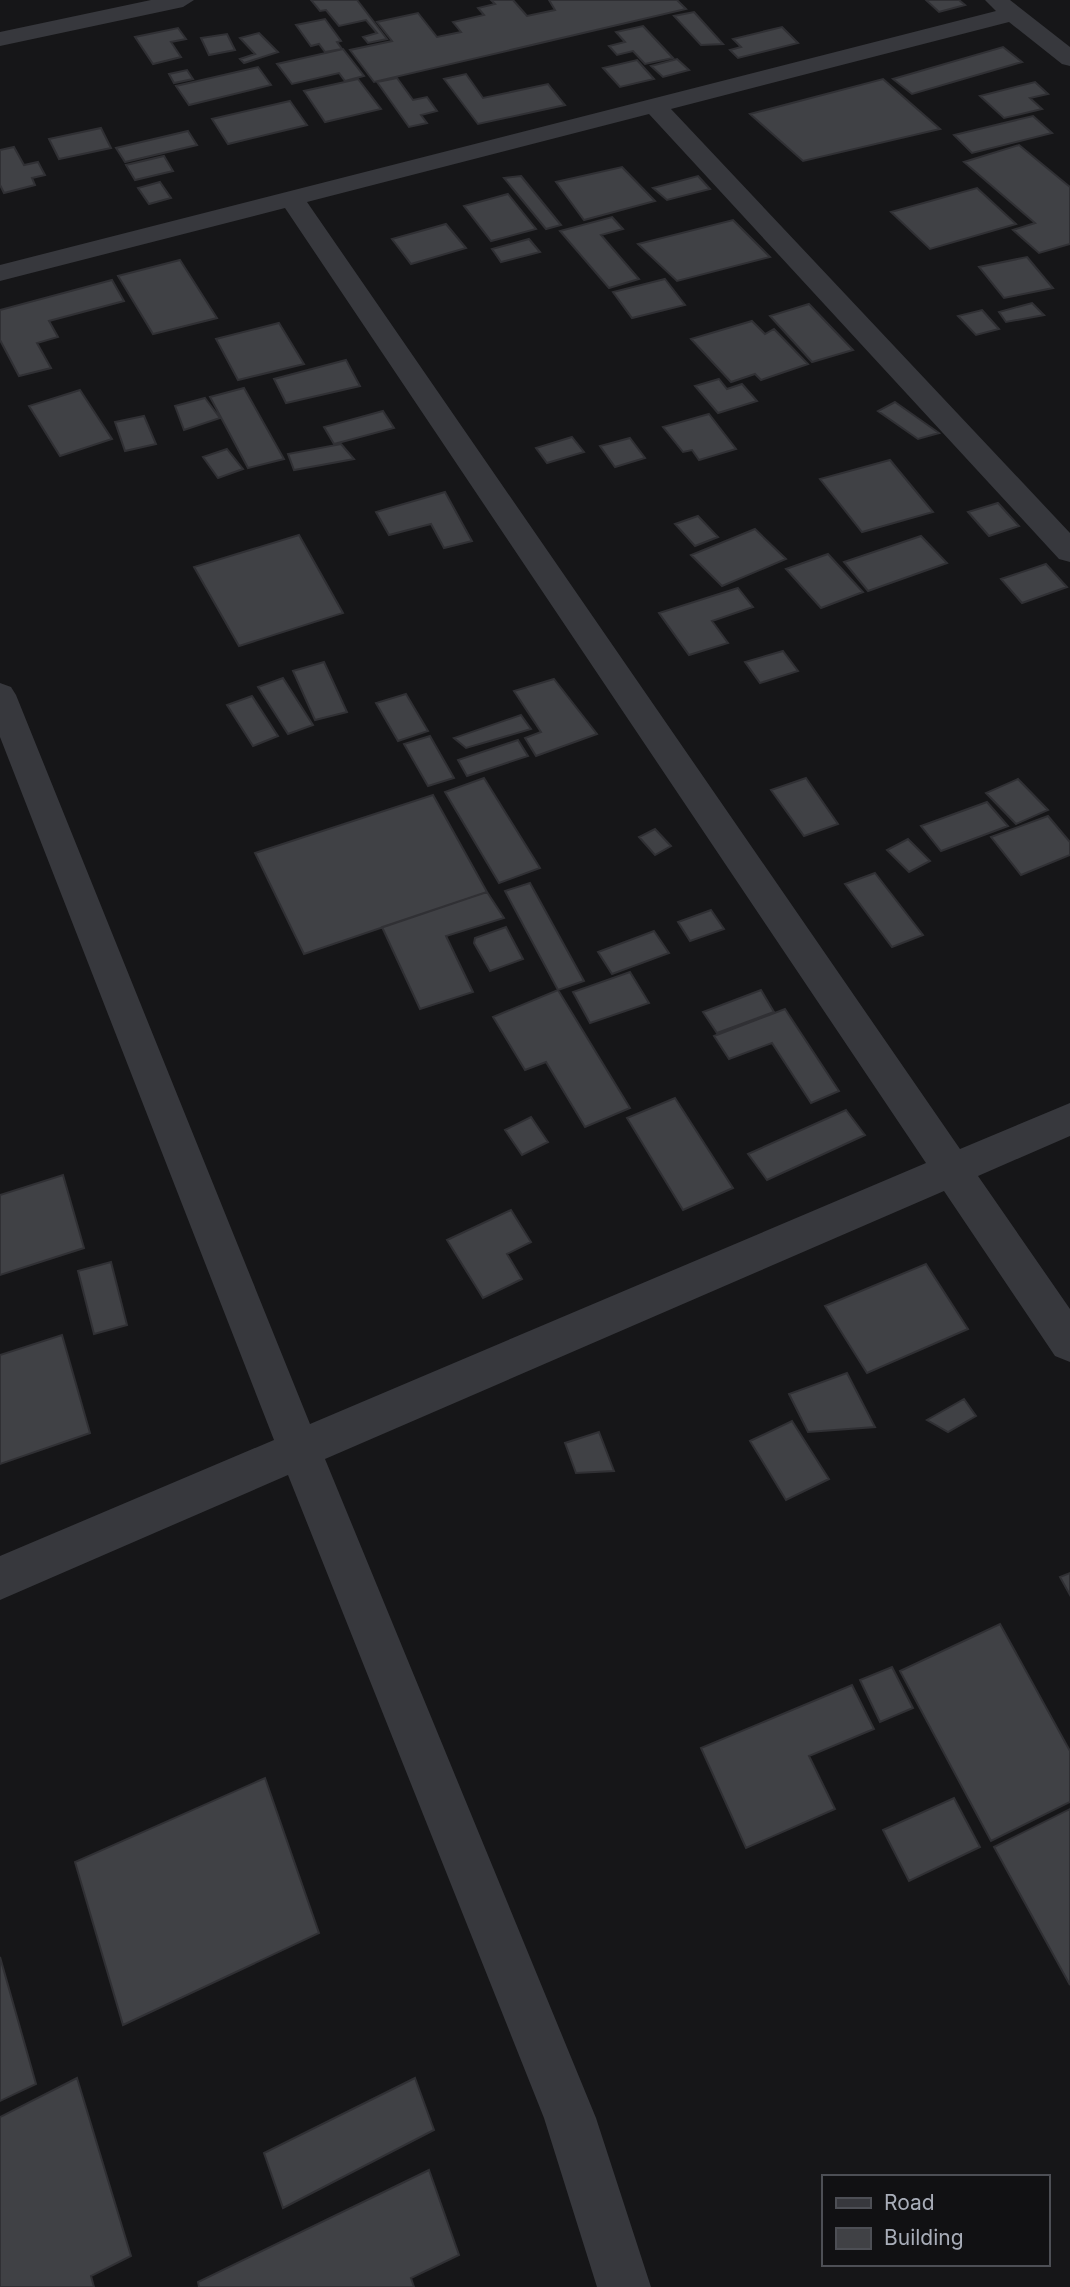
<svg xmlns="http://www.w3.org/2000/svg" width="1070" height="2287" font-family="Inter,sans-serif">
<rect width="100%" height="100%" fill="#161618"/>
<path fill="#404145" stroke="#303034" stroke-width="2" d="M311,0h46l30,39 -19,4 -5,-6 14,-4 -11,-13 -27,6 -13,-16 -6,1z
M491,0h22l14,16 28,-6 -6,-10h128l9,9 -312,73 -24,-32 42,-9 -15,-19 41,-9 19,24 24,-5 -8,-10 31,-7 -6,-7 17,-4z
M926,0h33l6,5 -26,7z
M694,12l29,32 -22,1 -27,-29z
M325,19l16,22 -4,1 5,7 -17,3 -6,-8 -8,2 -15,-21z
M643,26l30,32 -28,6 -12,-13 -16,4 -8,-9 16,-4 -9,-10z
M782,27l16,16 -60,15 -8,-8 11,-3 -8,-8z
M178,28l8,11 -15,3 10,15 -28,7 -18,-27z
M259,33l19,19 -34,11 -4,-4 15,-5 -15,-16z
M227,34l8,16 -26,5 -8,-17z
M1003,47l19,15 -110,32 -19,-15z
M343,49l21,27 -19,5 -6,-8 -47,11 -15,-20z
M677,59l12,11 -26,7 -12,-11z
M637,60l17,19 -34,8 -17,-19z
M258,67l13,18 -82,20 -13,-19z
M187,70l6,9 -19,4 -5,-9z
M466,74l17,24 65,-14 17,21 -87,19 -34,-45z
M397,78l16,22 14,-3 10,14 -16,4 6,8 -18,4 -32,-45z
M358,79l23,30 -56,13 -21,-31z
M883,79l57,50 -137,32 -53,-47z
M1035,82l13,12 -18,4 12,11 -38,9 -24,-22z
M290,101l17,24 -79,19 -16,-25z
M1033,116l19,17 -80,20 -18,-18z
M101,128l10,20 -52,11 -10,-20z
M188,131l9,14 -72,17 -9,-14z
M1019,145l51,42v57l-31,9 -26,-23 22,-7 -71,-61z
M14,147l10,18 14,-3 7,13 -13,3 3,7 -31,8 -4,-8v-35z
M164,156l9,15 -38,9 -9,-15z
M622,167l33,34 -71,19 -28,-38z
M521,176l40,49 -15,4 -42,-51z
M698,176l12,13 -43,11 -14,-12z
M160,182l11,16 -22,6 -11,-16z
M977,188l39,36 -86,25 -39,-37z
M508,194l28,35 -45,12 -27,-35z
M612,217l11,12 -22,6 38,44 -30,9 -49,-57z
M733,220l37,37 -93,24 -39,-37z
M446,224l20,24 -55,16 -19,-25z
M529,239l11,13 -39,10 -9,-13z
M1027,257l26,31 -49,10 -25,-31z
M180,260l37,58 -64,16 -35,-58z
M665,279l20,26 -53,13 -19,-26z
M112,280l12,21 -75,20 9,16 -21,6 14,25 -32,8 -19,-36v-30z
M1032,303l12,12 -38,7 -7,-10z
M809,304l44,46 -41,12 -42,-46z
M982,310l17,19 -23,6 -18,-19z
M752,321l13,13 9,-5 34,35 -47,16 -6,-6 -24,8 -40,-43z
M279,323l25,41 -66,16 -22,-41z
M346,360l14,26 -74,17 -12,-24z
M719,379l8,10 15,-5 15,17 -39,12 -23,-27z
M244,388l40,71 -36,9 -38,-71z
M80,390l32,49 -52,17 -31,-50z
M205,398l15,20 -36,12 -9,-24z
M895,402l44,31 -21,6 -40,-28z
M383,411l11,17 -60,16 -10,-17z
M709,414l27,35 -37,11 -7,-10 -9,2 -20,-25z
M144,416l12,28 -31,7 -10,-29z
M572,437l12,15 -37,11 -11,-15z
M630,438l15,20 -30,9 -15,-21z
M341,444l13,15 -60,11 -6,-16z
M227,449l16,20 -25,9 -15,-21z
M890,460l43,52 -71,20 -42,-53z
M445,492l27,49 -28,7 -13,-24 -42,11 -13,-23z
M998,503l21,23 -30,10 -21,-24z
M698,516l20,21 -23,9 -20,-22z
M755,529l31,30 -64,27 -31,-31z
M299,535l44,78 -104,33 -45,-79z
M921,536l26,27 -79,28 -24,-29z
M828,554l35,38 -42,16 -35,-39z
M1046,564l21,23 -45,16 -21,-24z
M738,588l15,19 -41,14 16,22 -39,12 -30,-42z
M783,651l15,20 -38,12 -15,-21z
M324,662l23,50 -32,8 -22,-49z
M283,678l30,47 -25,9 -30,-47z
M554,679l43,55 -61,22 -11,-18 16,-6 -27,-41z
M406,694l22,37 -30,10 -22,-38z
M252,696l26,40 -25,10 -26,-41z
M521,715l10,14 -65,19 -12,-10z
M430,736l24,42 -26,8 -24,-42z
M518,740l10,16 -61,20 -9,-16z
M484,778l56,90 -41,15 -54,-91z
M806,778l32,46 -34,12 -33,-46z
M1018,779l30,31 -32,14 -30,-31z
M433,795l54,97 -183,62 -49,-101z
M987,802l21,24 -67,25 -20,-25z
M1048,816l22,26v13l-49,20 -30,-38z
M655,829l16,17 -16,9 -16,-18z
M908,839l22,22 -21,11 -22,-22z
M875,873l48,62 -31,12 -47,-63z
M530,883l54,98 -26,9 -53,-99z
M487,892l17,26 -58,18 27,56 -53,17 -38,-82z
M711,910l13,19 -34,12 -12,-19z
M506,927l17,32 -33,12 -16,-28 1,-5z
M654,931l15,22 -57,21 -14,-22z
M630,972l19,31 -59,20 -17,-31z
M558,990l72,118 -45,19 -39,-65 -21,8 -32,-53z
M761,990l13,22 -57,21 -14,-21z
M785,1009l54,82 -28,12 -39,-60 -43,16 -15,-23z
M675,1098l58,90 -50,22 -56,-92z
M846,1110l19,25 -98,45 -19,-26z
M531,1117l17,25 -26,13 -17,-25z
M63,1175l21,73 -84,27v-80z
M511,1210l20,32 -24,12 15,25 -39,19 -36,-58z
M111,1262l16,63 -33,9 -16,-63z
M926,1264l42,65 -101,44 -42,-67z
M62,1335l28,98 -90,31v-109z
M847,1373l28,54 -67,5 -19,-38z
M964,1399l12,17 -28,16 -21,-12z
M792,1421l37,58 -43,21 -36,-59z
M599,1432l15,39 -38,2 -11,-30z
M1070,1573v22l-10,-18z
M1000,1624l70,127v51l-79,39 -91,-170z
M892,1667l21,41 -33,14 -20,-42z
M852,1685l22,44 -65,27 26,53 -89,39 -45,-100z
M265,1778l54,155 -196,92 -48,-163z
M954,1798l26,49 -71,34 -26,-51z
M1070,1809v176l-76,-138z
M0,1957l36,127 -36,17z
M77,2078l54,178 -40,20 3,11h-94v-170z
M415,2078l19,52 -151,78 -19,-55z
M429,2170l30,85 -48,23 3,9h-215l-1,-5z"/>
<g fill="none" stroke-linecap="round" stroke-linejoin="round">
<path fill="#37383d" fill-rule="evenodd" d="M151,0h43l-11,7 -183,39v-14z
M985,0h25l60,47v19l-8,-2 -53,-42 -338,87 399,424v29l-11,-3 -410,-445 -342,88 653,947 110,-46v33l-92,40 92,133v53l-15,-6 -111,-165 -619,268 271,659 55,169h-54l-53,-169 -256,-643 -288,125v-44l274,-116 -274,-703v-54l11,4 5,8 294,729 616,-261 -641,-955 -285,73v-16l996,-254z"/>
</g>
<rect x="822" y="2175" width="228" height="91" fill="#111113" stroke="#4d4f55" stroke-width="2"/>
<rect x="836" y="2198" width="35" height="10" fill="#37383d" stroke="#4d4f55" stroke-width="2"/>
<text x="884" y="2210" font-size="21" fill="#a8adb8">Road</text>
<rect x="836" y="2228" width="35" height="21" fill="#404145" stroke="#4d4f55" stroke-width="2"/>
<text x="884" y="2245" font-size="21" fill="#a8adb8">Building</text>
</svg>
